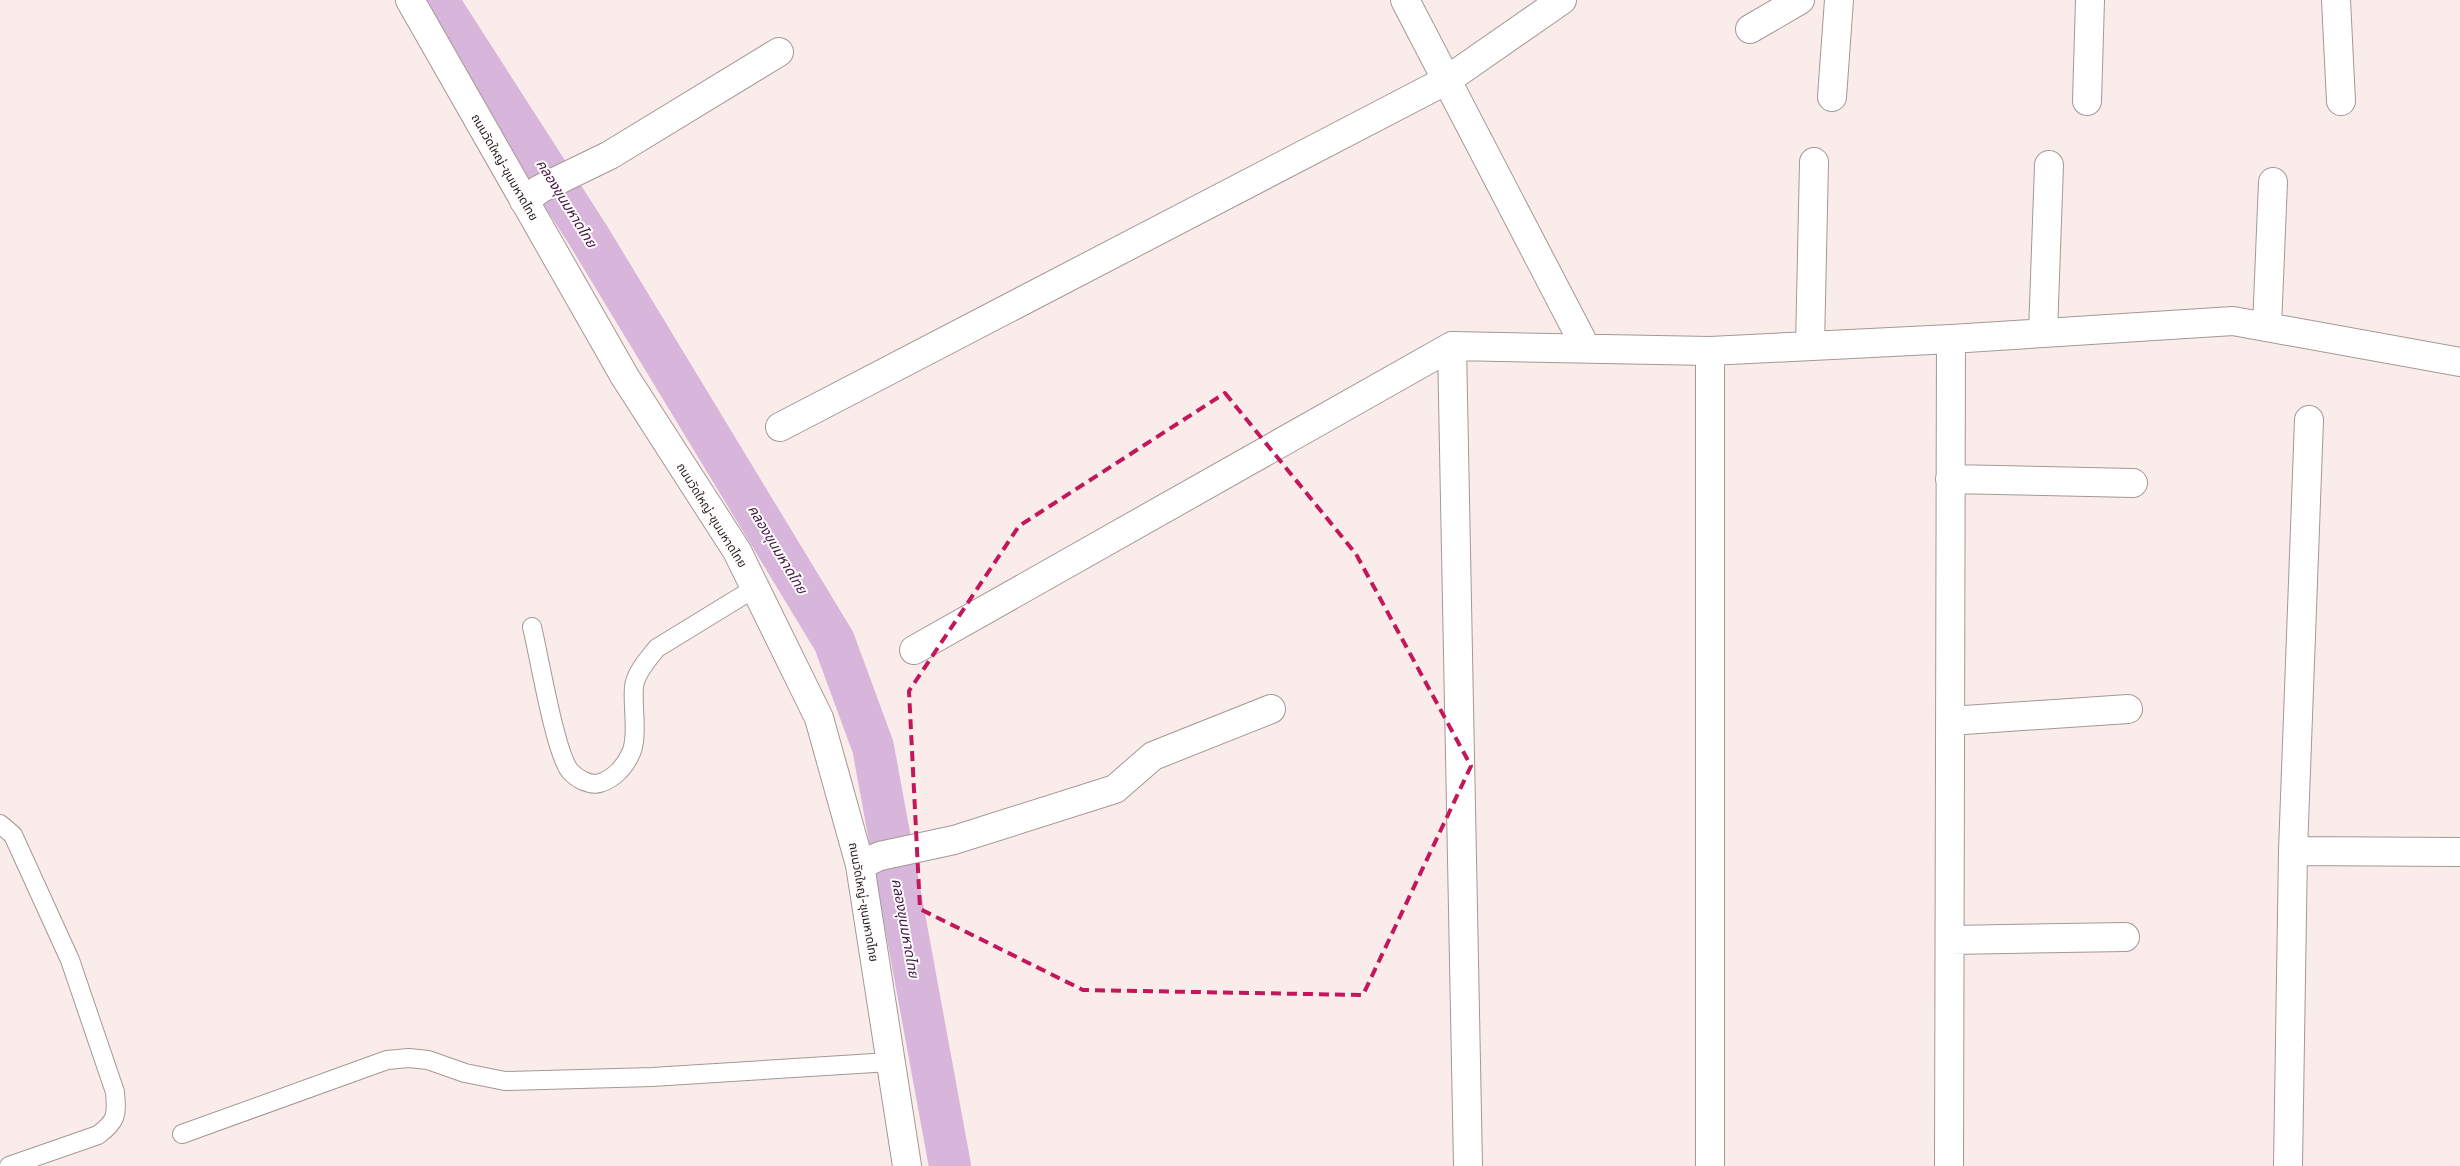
<svg xmlns="http://www.w3.org/2000/svg" width="2460" height="1166" font-family="Inter,'Noto Sans Thai',sans-serif">
<rect width="100%" height="100%" fill="#f9ecea"/>
<g fill="none" stroke-linecap="round" stroke-linejoin="round">
<path stroke="#d8b5db" stroke-width="42" d="M437,0l151,235 246,406 39,106 77,419"/>
<defs>
<path id="service" d="M532,627c7,28 23,126 38,144 7,8 20,15 30,12 13,-4 24,-15 30,-28 9,-16 2,-50 4,-68 1,-14 15,-29 23,-39l98,-60
M0,824l13,11 57,125 45,132c2,23 2,29 -17,43l-89,31
M182,1134l205,-74 22,-2 19,2 37,13 40,8 147,-4 238,-15"/>
<path id="minor" d="M410,0l215,377 112,174 82,167 41,147 47,301
M1405,0l181,348
M2336,0l5,101
M1750,29l50,-29
M1832,97l7,-97
M2087,101l3,-101
M524,201l16,-12 70,-34 169,-103
M2267,327l6,-145
M2043,333l6,-168
M1452,346l16,820
M1810,346l4,-184
M1710,351v815
M780,427l667,-347 115,-80
M1950,479l183,4
M914,650l538,-304 258,5 241,-12 282,-18 227,41
M1950,721l178,-12
M2293,851l167,1
M860,865l20,-9 74,-16 161,-51 38,-33 118,-47
M1950,940l175,-3
M1949,1166l2,-827
M2288,1166l5,-315 16,-431"/>
</defs>
<use href="#service" stroke="#a49896" stroke-width="20"/>
<use href="#minor" stroke="#a49896" stroke-width="30"/>
<use href="#service" stroke="#fff" stroke-width="18"/>
<use href="#minor" stroke="#fff" stroke-width="28"/>
</g>
<path fill="none" stroke="#c2185b" stroke-width="4" stroke-dasharray="10 6" stroke-linejoin="round" d="M1225,393l131,161 115,212 -108,229 -280,-5 -163,-81 -11,-218 110,-165z"/>
<g text-anchor="middle" dominant-baseline="central" stroke-width="4" stroke-linejoin="round" paint-order="stroke">
<g font-size="12" fill="#272221" stroke="#fffcfc">
<text transform="translate(505 167) rotate(60)">ถนนวัดใหญ่-ขุนมหาดไทย</text>
<text transform="translate(712 515) rotate(58)">ถนนวัดใหญ่-ขุนมหาดไทย</text>
<text transform="translate(864 902) rotate(80)">ถนนวัดใหญ่-ขุนมหาดไทย</text>
</g>
<g font-size="14" font-style="italic" fill="#401644" stroke="#fffcfc">
<text transform="translate(567 203) rotate(58)">คลองขุนมหาดไทย</text>
<text transform="translate(778 549) rotate(59)">คลองขุนมหาดไทย</text>
<text transform="translate(906 928) rotate(80)">คลองขุนมหาดไทย</text>
</g>
</g>
</svg>
